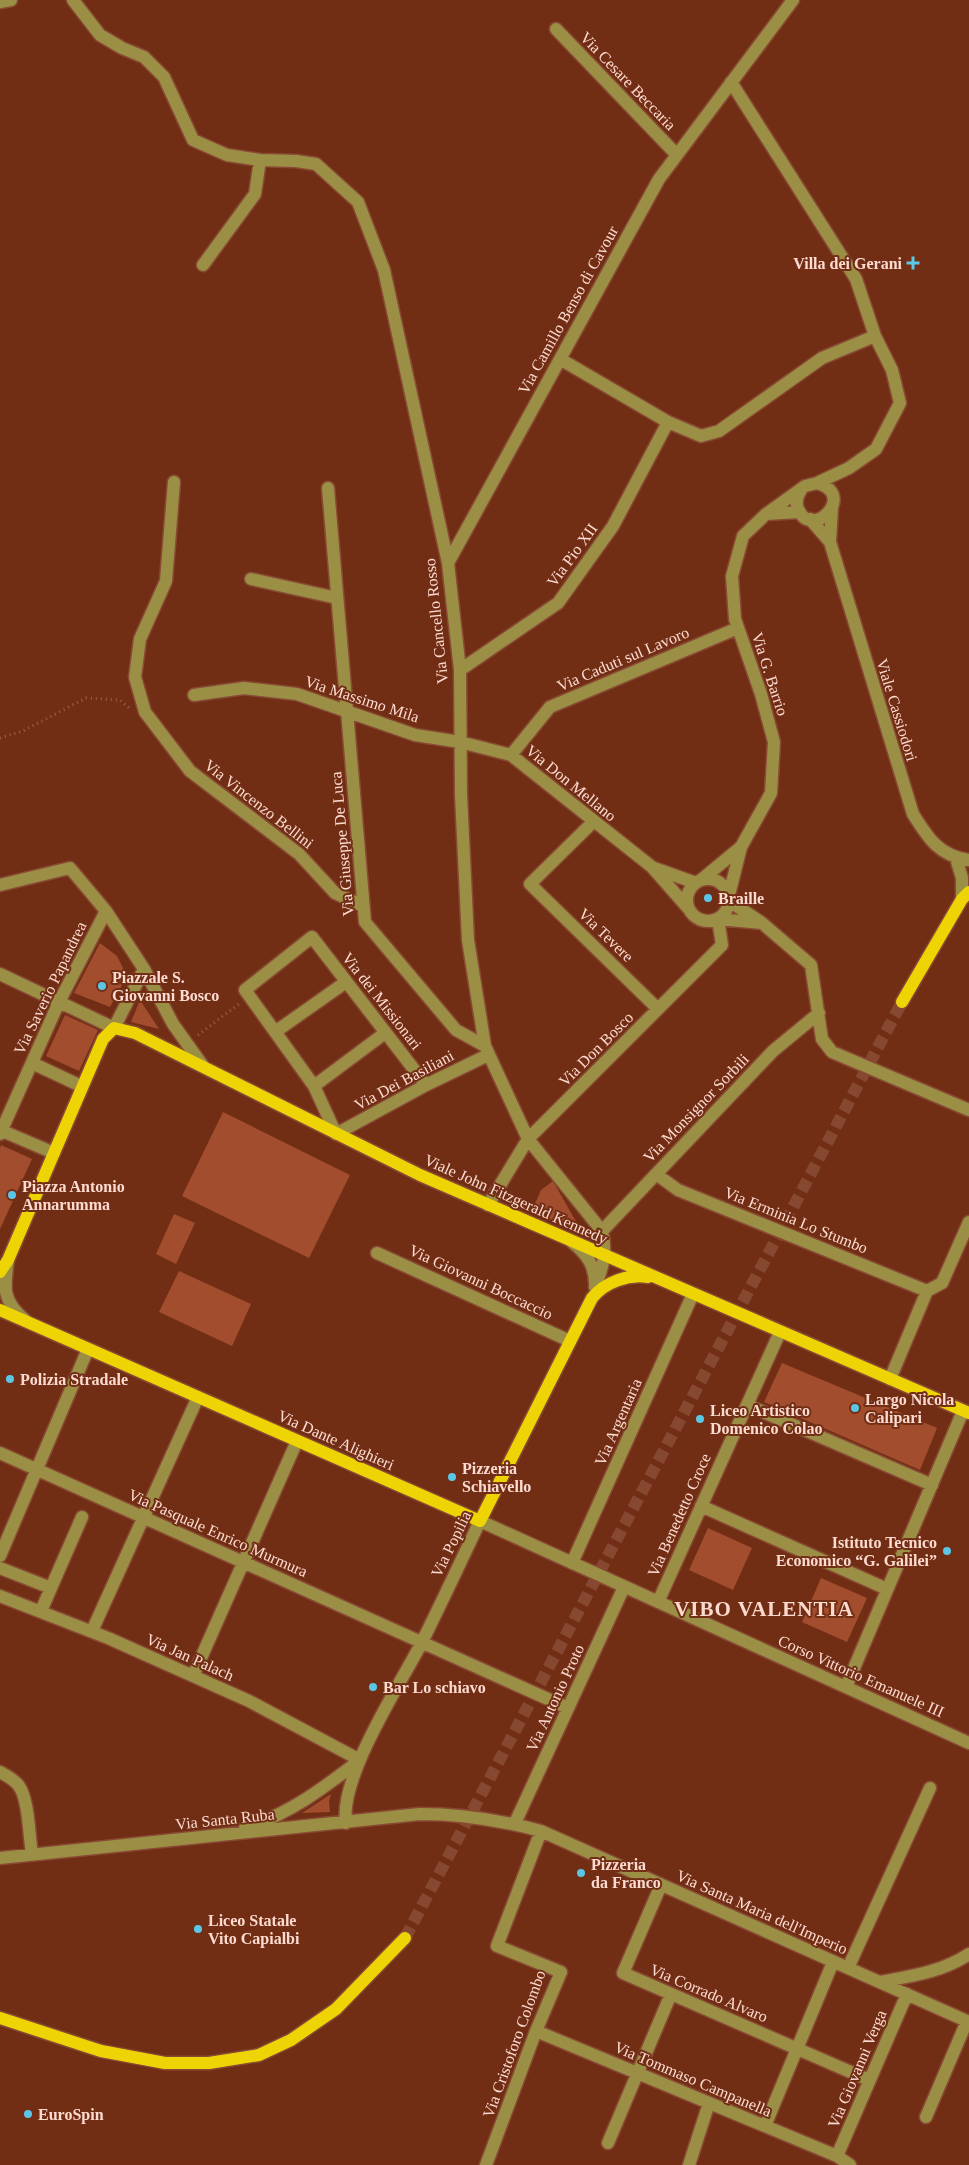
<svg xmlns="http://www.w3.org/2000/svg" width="969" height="2165" font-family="Georgia,serif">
<rect width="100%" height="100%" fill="#722e15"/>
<path fill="#a14d2e" d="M100,943l17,13 10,20 -17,31 -36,-14z
M140,1000l19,29 -28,-7z
M65,1015l33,15 -19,41 -33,-15z
M223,1112l127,63 -41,83 -127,-62z
M1,1145l31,14 -32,70v-81z
M553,1181l25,44 -4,3 -43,-15 10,-23z
M174,1214l21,9 -19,41 -20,-10z
M179,1271l72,33 -19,42 -73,-34z
M782,1363l155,65 -17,42 -156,-68z
M708,1528l44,20 -19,42 -44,-20z
M821,1578l46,20 -20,44 -45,-20z
M331,1794l-2,7 1,11 -28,1z"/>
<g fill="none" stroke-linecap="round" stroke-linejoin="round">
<path stroke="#874831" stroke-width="12" stroke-dasharray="12 6" stroke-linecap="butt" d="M405,1938l497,-936"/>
<defs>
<path id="minor" d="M73,0l27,35 22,13 22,9 20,20 29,63 34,15 33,5 36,1 20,3 42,38 26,68 64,293 12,107 1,125 7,145 17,106
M0,2l11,-2
M556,29l121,126
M203,265l52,-71 5,-34
M560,359l108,63 33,14 18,-5 103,-73 53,-22
M174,482l-8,99 -26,58 -5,38 10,35 45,59 109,83 36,39 28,13
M328,488l37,434 91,108 29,16 43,93 74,92c5,21 1,37 -7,56
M801,490c-4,6 -6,12 -3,19 14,33 60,-15 19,-26
M832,508l-2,34 83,272c15,24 26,42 56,46
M766,514l34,-2
M810,519l20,23
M448,563l211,-384 134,-179
M251,579l86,19
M460,670l98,-67 55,-77 55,-104
M194,695l50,-7 53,6 118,41 45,7 51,13 141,112 36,41
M511,755l39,-48 188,-79
M593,822l-63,62 128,125
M956,858l6,20v21
M654,868l42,15
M687 900a21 21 0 1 1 42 0a21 21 0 1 1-42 0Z
M701,880l40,-33
M0,885l70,-17 36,43 38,58 29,55 30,42
M729,895l12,-48 30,-54 3,-51 -13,-48 -26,-75 -3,-43 11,-40 23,-22 39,-28 12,-3 32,-15 27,-19 24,-46 -8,-33 -17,-34 -19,-57 -125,-197
M729,901l33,22 49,42 11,74 10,13 137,58
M0,974l114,54 30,-59
M275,1032l71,-50
M32,1063l49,23
M426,1085l-114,-148 -67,53 69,96 22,48 90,-49 62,-30
M314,1086l71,-53
M0,1130l54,23
M0,1134l59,-132 47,-91
M656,1174l22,16 249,101
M488,1205l40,-66 194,-194 -4,-26 44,4
M602,1231l171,-180 46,-38
M572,1242c14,11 23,23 23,42
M377,1253l193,88
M8,1260c-4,28 -6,41 17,60
M890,1379l37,-88 15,-8 27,-61
M747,1405l185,80
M0,1453l568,255
M701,1506l186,83
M0,1556l88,-207
M572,1563l121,-269
M0,1568l51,20 -10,23
M51,1588l31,-71
M0,1596l108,42 141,63 111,59
M658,1602l122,-270
M92,1631l106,-234
M193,1676l104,-235
M846,1687l117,-276
M0,1772c7,4 14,7 19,14 10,14 10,51 13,68
M346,1823c-7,-46 54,-138 76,-181 20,-40 39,-81 58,-121l489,222
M515,1823l109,-236
M245,1828c46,-15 77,-39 115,-68
M0,1858l420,-44c42,0 80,6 121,17l428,191
M661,1885l-38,88 246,107
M848,1968l82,-180
M880,1982c31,-6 62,-10 89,-28
M536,2031l301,125 13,9
M926,2117l41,-96
M765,2126l68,-164
M608,2143l63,-149
M837,2156l70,-162
M486,2165l50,-134 25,-59 -64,-26 44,-115
M689,2165l20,-62"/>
<path id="major" d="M902,1002l60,-103 7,-7
M0,1272l8,-12 95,-221 11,-11 21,5 285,142 549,238
M0,1310l480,211 112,-223c13,-16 36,-24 56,-21
M0,2018l101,33 64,12h44l50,-8 32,-15 45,-31 69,-71"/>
</defs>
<use href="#minor" stroke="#884a33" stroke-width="15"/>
<use href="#major" stroke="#884a33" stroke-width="15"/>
<path stroke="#9c624d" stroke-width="3" stroke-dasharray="1 4" stroke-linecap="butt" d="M0,738l23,-7 63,-33 34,2 9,8
M198,1035l41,-31"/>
<use href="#minor" stroke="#9b8f46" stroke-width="12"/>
<use href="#major" stroke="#efd405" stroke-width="12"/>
</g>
<g fill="#5bc7e7" stroke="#722e15" stroke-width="2">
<path d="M910.5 255.5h5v5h5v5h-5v5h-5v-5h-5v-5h5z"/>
<circle cx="708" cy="898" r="5"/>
<circle cx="102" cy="986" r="5"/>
<circle cx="12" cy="1195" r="5"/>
<circle cx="10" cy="1379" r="5"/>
<circle cx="855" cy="1408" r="5"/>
<circle cx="700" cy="1419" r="5"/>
<circle cx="452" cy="1477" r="5"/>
<circle cx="947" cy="1551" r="5"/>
<circle cx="373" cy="1687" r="5"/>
<circle cx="581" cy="1873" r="5"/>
<circle cx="198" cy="1929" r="5"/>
<circle cx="28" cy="2114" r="5"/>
</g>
<g text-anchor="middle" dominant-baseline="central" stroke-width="4" stroke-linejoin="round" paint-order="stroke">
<g font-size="16" fill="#fddbd0" stroke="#722e15">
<text transform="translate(628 81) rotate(46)">Via Cesare Beccaria</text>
<text transform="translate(568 310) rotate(-61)">Via Camillo Benso di Cavour</text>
<text transform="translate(572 555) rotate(-54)">Via Pio XII</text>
<text transform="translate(436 621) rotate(-96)">Via Cancello Rosso</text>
<text transform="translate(623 659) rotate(-23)">Via Caduti sul Lavoro</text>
<text transform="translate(770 674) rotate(72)">Via G. Barrio</text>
<text transform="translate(362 699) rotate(18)">Via Massimo Mila</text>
<text transform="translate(897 710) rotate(73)">Viale Cassiodori</text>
<text transform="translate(571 783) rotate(39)">Via Don Mellano</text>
<text transform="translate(259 804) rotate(38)">Via Vincenzo Bellini</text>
<text transform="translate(342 844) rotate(-95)">Via Giuseppe De Luca</text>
<text transform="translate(606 935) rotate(44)">Via Tevere</text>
<text transform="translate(50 988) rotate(-64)">Via Saverio Papandrea</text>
<text transform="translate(382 1001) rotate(52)">Via dei Missionari</text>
<text transform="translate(596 1049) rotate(-45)">Via Don Bosco</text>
<text transform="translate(404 1080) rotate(-28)">Via Dei Basiliani</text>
<text transform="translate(696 1108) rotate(-46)">Via Monsignor Sorbili</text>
<text transform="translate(516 1199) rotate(24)">Viale John Fitzgerald Kennedy</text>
<text transform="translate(796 1220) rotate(22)">Via Erminia Lo Stumbo</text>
<text transform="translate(481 1282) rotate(25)">Via Giovanni Boccaccio</text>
<text transform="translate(618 1422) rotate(-66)">Via Argentaria</text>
<text transform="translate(336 1440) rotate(24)">Via Dante Alighieri</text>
<text transform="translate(679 1515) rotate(-66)">Via Benedetto Croce</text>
<text transform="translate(218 1533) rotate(24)">Via Pasquale Enrico Murmura</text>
<text transform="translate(451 1544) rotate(-64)">Via Popilia</text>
<text transform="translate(190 1657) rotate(24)">Via Jan Palach</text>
<text transform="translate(861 1676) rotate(24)">Corso Vittorio Emanuele III</text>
<text transform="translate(555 1698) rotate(-65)">Via Antonio Proto</text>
<text transform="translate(225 1819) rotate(-6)">Via Santa Ruba</text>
<text transform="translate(762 1912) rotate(24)">Via Santa Maria dell'Imperio</text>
<text transform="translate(709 1993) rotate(23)">Via Corrado Alvaro</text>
<text transform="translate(514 2044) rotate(-70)">Via Cristoforo Colombo</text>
<text transform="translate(857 2069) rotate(-67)">Via Giovanni Verga</text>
<text transform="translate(693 2079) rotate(23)">Via Tommaso Campanella</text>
</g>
<g font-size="16" font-weight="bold" fill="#fddbd0" stroke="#722e15" text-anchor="start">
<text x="902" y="263" text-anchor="end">Villa dei Gerani</text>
<text x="718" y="898">Braille</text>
<text x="112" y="977">Piazzale S.<tspan x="112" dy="18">Giovanni Bosco</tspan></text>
<text x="22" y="1186">Piazza Antonio<tspan x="22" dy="18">Annarumma</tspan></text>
<text x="20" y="1379">Polizia Stradale</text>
<text x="865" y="1399">Largo Nicola<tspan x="865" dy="18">Calipari</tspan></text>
<text x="710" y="1410">Liceo Artistico<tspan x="710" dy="18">Domenico Colao</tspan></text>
<text x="462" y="1468">Pizzeria<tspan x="462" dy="18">Schiavello</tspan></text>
<text x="937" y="1542" text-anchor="end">Istituto Tecnico<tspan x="937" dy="18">Economico “G. Galilei”</tspan></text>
<text x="383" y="1687">Bar Lo schiavo</text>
<text x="591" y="1864">Pizzeria<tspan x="591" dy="18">da Franco</tspan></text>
<text x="208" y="1920">Liceo Statale<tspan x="208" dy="18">Vito Capialbi</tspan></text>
<text x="38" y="2114">EuroSpin</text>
</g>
<g font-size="21" font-weight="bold" letter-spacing="1" fill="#fcdace" stroke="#722e15">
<text x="764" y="1609">VIBO VALENTIA</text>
</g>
</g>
</svg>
